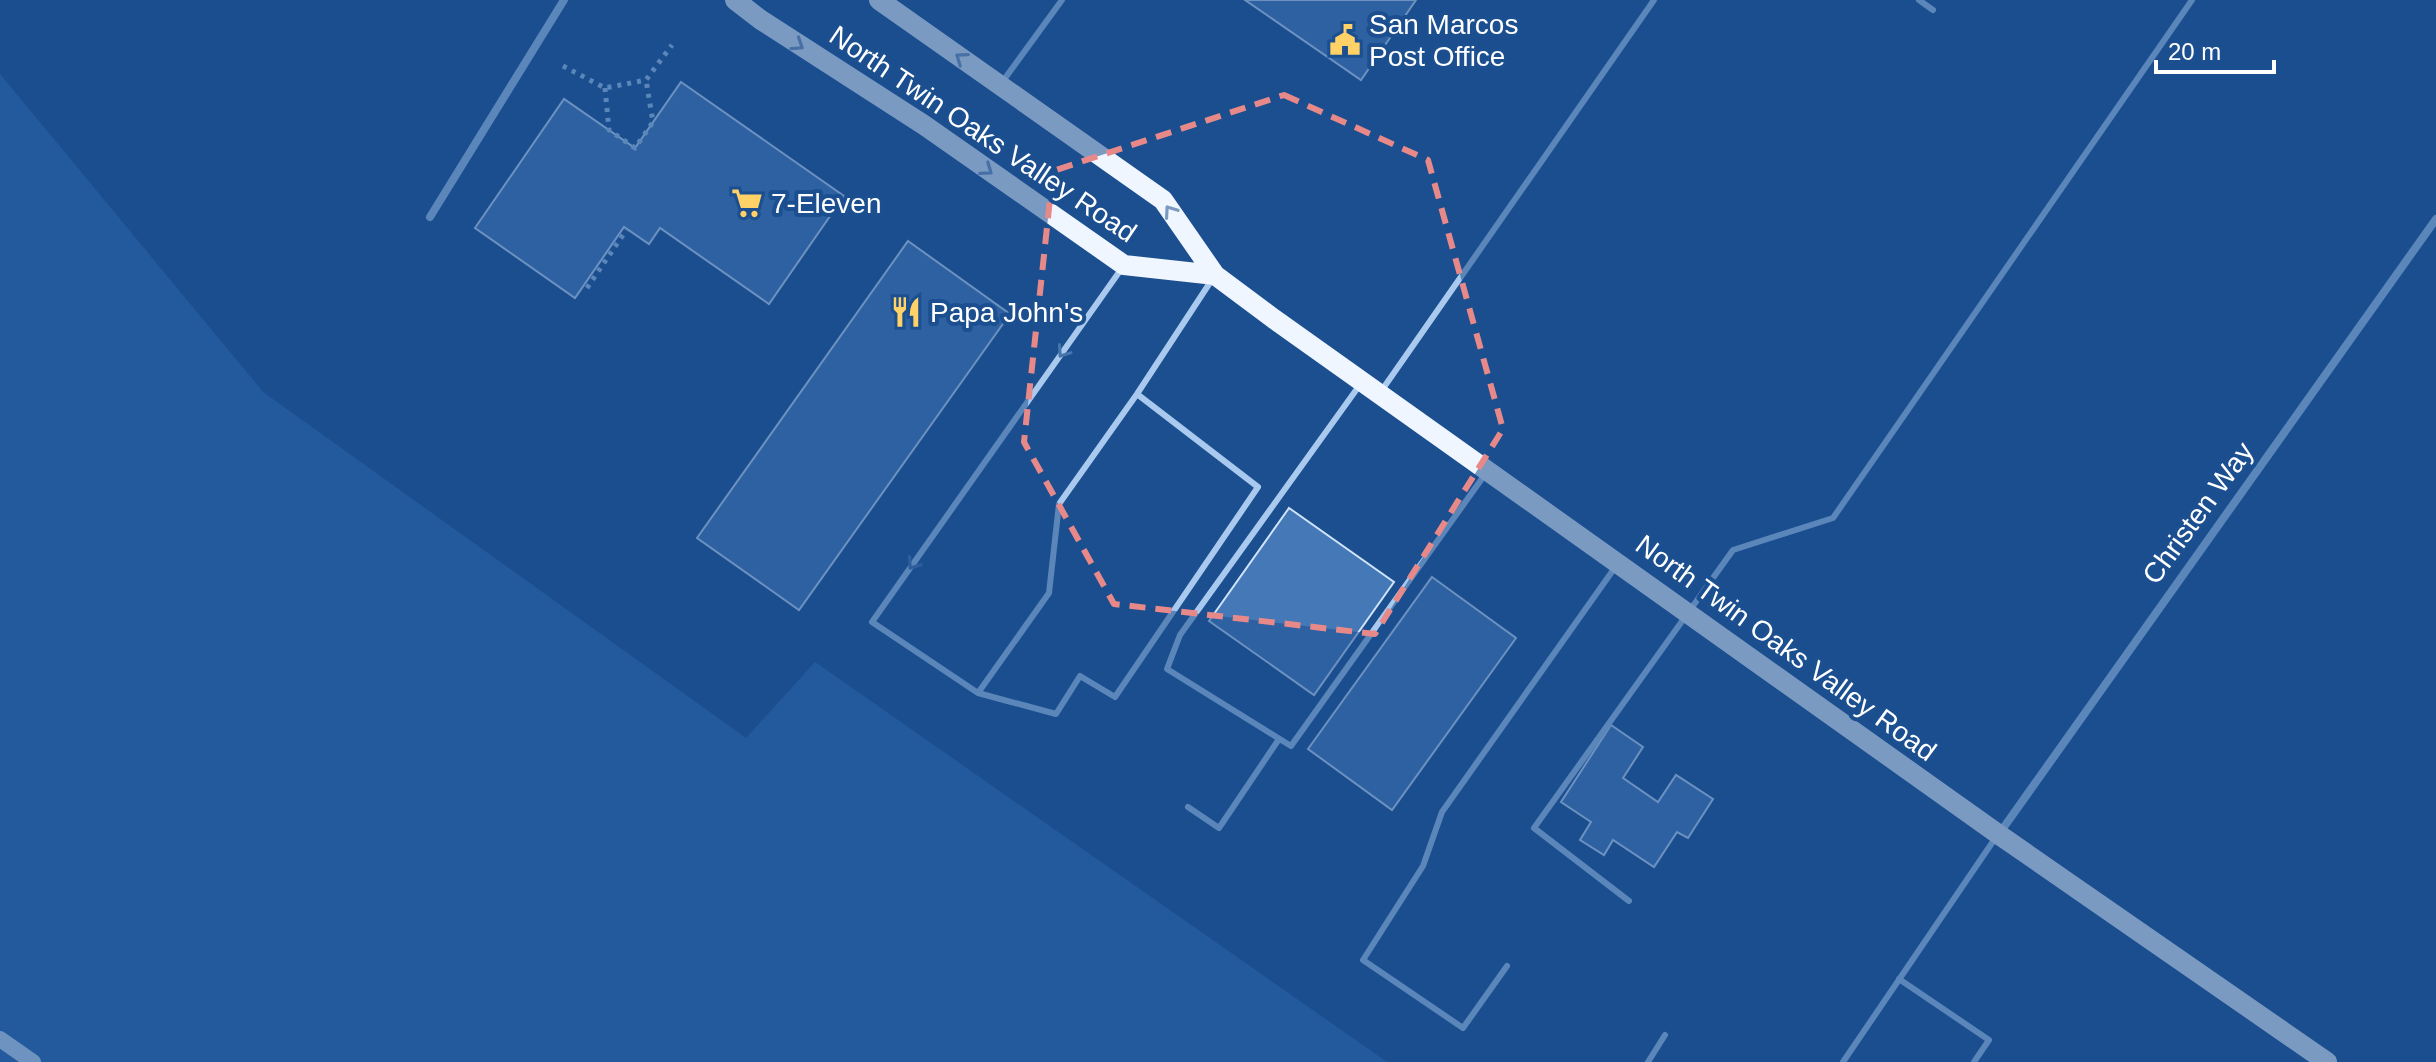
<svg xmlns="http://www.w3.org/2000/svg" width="2436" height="1062" font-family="Helvetica,sans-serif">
<rect width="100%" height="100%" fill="#1b4f8f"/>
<path fill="#2e69ad" d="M0,74l263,318 483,346 69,-76 572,400h-1387z"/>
<path fill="#4478b7" stroke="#cfe3fa" stroke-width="2" d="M1245,0h171l-55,80z
M681,82l163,114 -75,108 -109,-76 -11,16 -25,-17 -49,71 -100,-70 89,-129 71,49z
M908,241l102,73 -211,296 -102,-72z
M1289,508l105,74 -80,113 -105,-74z
M1432,577l84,61 -124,172 -84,-61z
M1611,725l32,22 -20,31 35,24 18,-27 37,24 -25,39 -11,-6 -23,35 -41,-27 -9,15 -24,-15 11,-18 -30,-20z"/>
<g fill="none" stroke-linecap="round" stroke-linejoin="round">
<path stroke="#a9c9ee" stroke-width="5" stroke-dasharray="4 6" stroke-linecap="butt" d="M563,66l42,22 41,-8 26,-35
M605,88l4,42 26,18 18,-26 -7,-42
M587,288l40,-59"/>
<path stroke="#a9c9ee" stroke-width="6" d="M1919,0l14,10
M1003,81l59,-81
M1359,386l-179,249 -13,34 124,77 195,-273
M1382,390l272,-390
M1137,394l121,93 -143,210 -35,-21 -24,38 -78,-21 71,-100 10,-89 78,-110 76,-116
M978,693l-106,-71 250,-354
M1188,807l31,21 60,-89
M1629,901l-95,-73 199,-278 100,-32 359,-518
M1507,966l-44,62 -100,-68 60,-94 19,-54 174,-246
M1899,979l90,61 -15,22
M1648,1062l17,-27
M1843,1062l153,-225"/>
<path stroke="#a9c9ee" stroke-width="8" d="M430,217l134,-217
M1999,834l437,-615"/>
<path stroke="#d6e6fa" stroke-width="16" d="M0,1039l33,23"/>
<path stroke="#f0f6ff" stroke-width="20" d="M735,0l26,20 163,105 200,140 91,10
M879,0l284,200 52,75 59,44 724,515 329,228"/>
</g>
<defs><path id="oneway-chevron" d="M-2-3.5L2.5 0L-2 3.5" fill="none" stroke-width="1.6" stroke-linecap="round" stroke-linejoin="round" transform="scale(2)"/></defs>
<g stroke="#7b9ac1">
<use href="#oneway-chevron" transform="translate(798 45) rotate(33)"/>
<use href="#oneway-chevron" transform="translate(961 58) rotate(-145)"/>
<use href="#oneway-chevron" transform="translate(987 170) rotate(35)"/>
<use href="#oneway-chevron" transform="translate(1170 211) rotate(-125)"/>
</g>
<g stroke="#4674ac">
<use href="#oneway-chevron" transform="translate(1063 352) rotate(125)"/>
<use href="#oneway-chevron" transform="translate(913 564) rotate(125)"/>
</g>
<path d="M0 0H2436V1062H0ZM1284,95l144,65 75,269 -128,205 -261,-30 -90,-162 29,-271z" fill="#1b4f8f" fill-opacity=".55" fill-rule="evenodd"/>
<path fill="none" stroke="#e88989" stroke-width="6" stroke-dasharray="16 10" stroke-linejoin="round" d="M1284,95l144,65 75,269 -128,205 -261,-30 -90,-162 29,-271z"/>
<defs>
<symbol id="civic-bare" viewBox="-9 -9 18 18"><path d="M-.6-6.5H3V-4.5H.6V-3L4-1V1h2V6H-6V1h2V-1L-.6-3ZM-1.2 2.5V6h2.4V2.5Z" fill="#ffd166" stroke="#1b4f8f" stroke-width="2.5" paint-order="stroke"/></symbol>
<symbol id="supermarket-bare" viewBox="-9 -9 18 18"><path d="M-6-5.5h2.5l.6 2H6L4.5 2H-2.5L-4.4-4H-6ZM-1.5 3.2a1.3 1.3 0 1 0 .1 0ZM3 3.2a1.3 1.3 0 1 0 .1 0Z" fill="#ffd166" stroke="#1b4f8f" stroke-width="2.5" paint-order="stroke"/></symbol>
<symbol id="restaurant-bare" viewBox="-9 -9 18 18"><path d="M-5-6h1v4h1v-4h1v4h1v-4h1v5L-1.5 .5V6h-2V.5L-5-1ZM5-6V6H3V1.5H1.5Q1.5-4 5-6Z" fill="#ffd166" stroke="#1b4f8f" stroke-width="2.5" paint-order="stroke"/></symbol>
</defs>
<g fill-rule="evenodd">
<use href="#civic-bare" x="1323" y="18" width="44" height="44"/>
<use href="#supermarket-bare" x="725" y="181" width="44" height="44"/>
<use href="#restaurant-bare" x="884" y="290" width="44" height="44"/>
</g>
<g text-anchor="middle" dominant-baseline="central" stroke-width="8" stroke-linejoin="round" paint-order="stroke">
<g font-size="28" fill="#fff" stroke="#1b4f8f" text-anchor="start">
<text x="1369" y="24">San Marcos<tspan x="1369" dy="32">Post Office</tspan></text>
<text x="771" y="203">7-Eleven</text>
<text x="930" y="312">Papa John's</text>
</g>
<g font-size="28" fill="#fff" stroke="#1b4f8f">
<text transform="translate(983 134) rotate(34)">North Twin Oaks Valley Road</text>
<text transform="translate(2198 513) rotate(-54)">Christen Way</text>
<text transform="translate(1786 648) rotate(36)">North Twin Oaks Valley Road</text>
</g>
</g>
<path d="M2156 60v12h118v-12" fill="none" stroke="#ffffff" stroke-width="4"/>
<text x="2168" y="60" font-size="24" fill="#ffffff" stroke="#1b4f8f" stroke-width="6" paint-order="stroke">20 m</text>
</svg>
